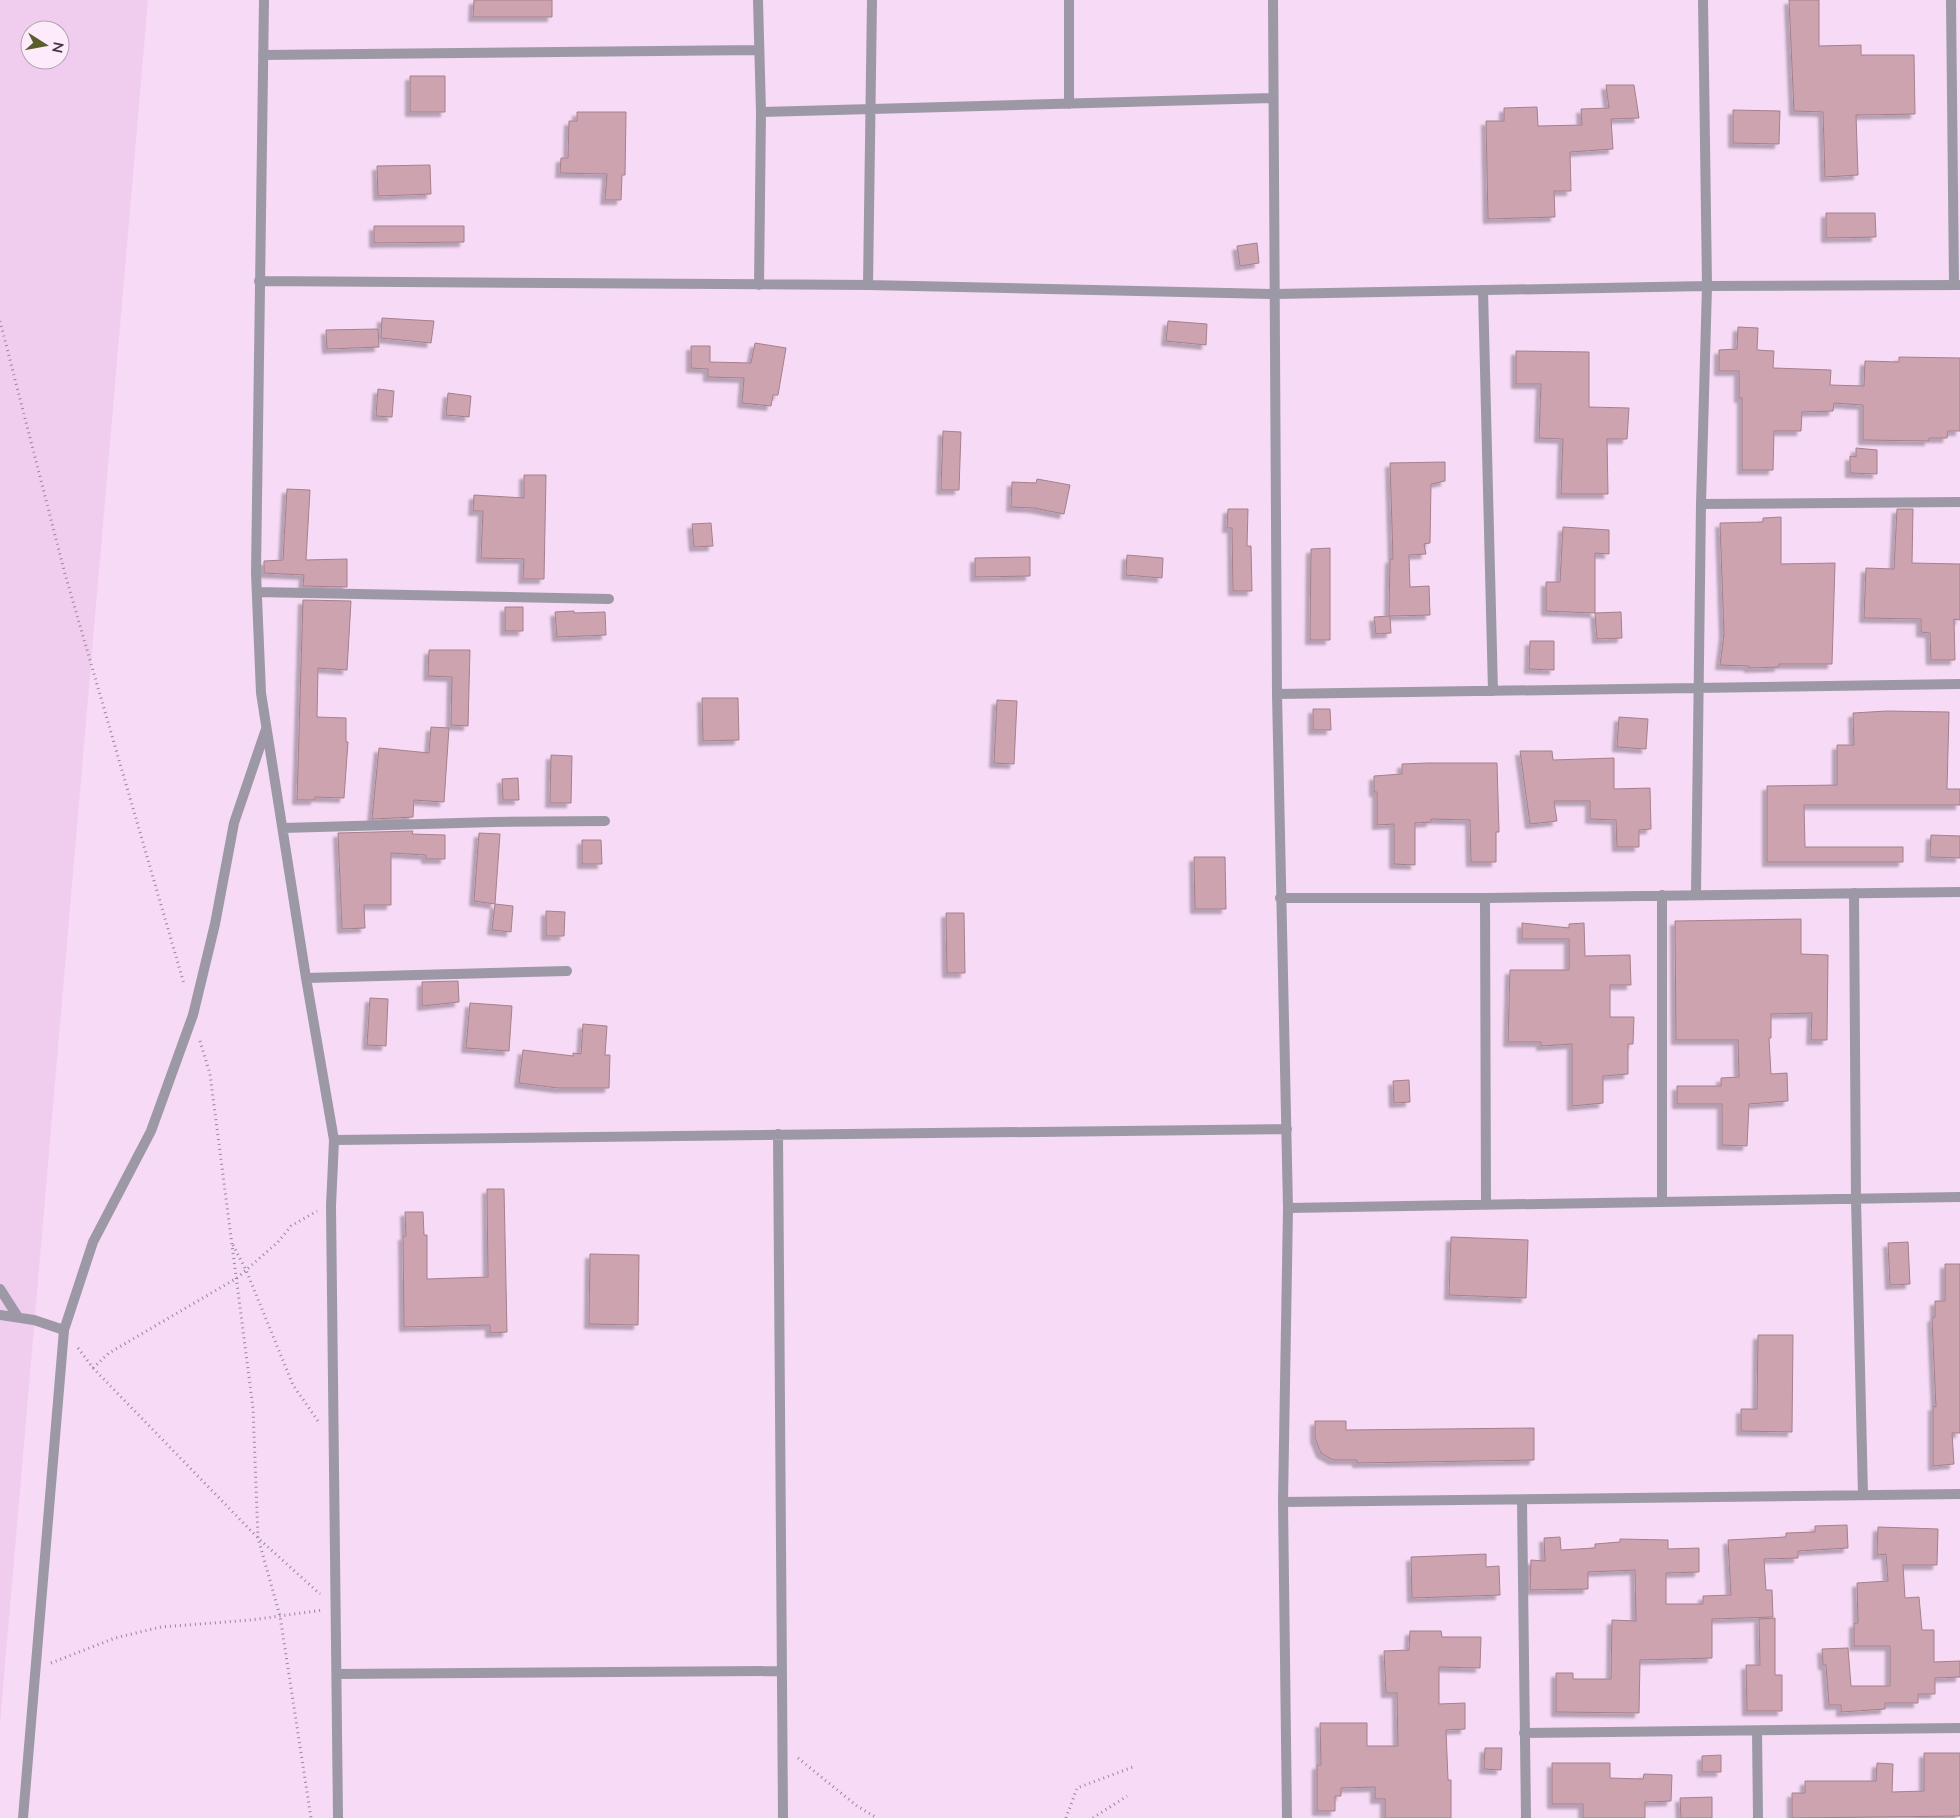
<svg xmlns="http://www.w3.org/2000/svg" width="1960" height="1818" font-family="Lato,sans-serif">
<defs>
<filter id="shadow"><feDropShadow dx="-4.5" dy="4.5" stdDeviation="1" flood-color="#0004"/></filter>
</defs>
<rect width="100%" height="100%" fill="#f7daf5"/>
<path fill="#f0cdee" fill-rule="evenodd" d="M0,0h148l-148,1723zM30,30h30v30h-30z"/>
<path fill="#cda3b0" stroke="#a5808c" filter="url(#shadow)" d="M474,0h78v17h-79z
M1789,0h30v46l42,-1v10h53l1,59 -59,1 2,60 -33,2 -2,-65 -29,-1z
M410,76h35v36h-35z
M1606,85h28l5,33 -28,1 2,30 -43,3 1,39h-17l1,26 -67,2 -2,-98h18v-13l33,-1 1,19 44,-1 -1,-16 28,-1z
M1733,110l47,1 -1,33 -46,-1z
M577,112h49l-1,63h-3l-1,25h-16l2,-26 -47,-1 1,-15h7l1,-37h8z
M430,165l1,29 -53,2 -1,-30z
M1826,213h49l1,24 -50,1z
M374,226h90v16l-90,1z
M1257,243l2,20 -19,3 -3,-20z
M382,318l52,3 -3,22 -50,-5z
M1168,321l39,3 -1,21 -40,-4z
M1738,327l20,1 -1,22 17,1 -1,17 58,2 -1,15 34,1 1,-25 34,1v-5l61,1v73h-12l-1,7h-18v3l-66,-1v-35l-29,-2 -1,8 -31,1 -1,19h-27l-1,39h-31v-72h-3v-27h-20v-21l18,-1z
M378,329l1,18 -52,2 -1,-19z
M755,343l31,5 -8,47h-5l-2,11 -29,-3 2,-25 -36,-1v-8l-17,-1v-22h19v16l41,1z
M1516,351l73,1v55l40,1 -2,31h-20l1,55h-47l2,-55 -24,-1 2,-54h-25z
M378,389l16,2 -2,26 -16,-1z
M448,393l23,3 -2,21 -23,-2z
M943,431l18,1 -2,58h-18z
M1856,448l21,2v24l-27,-1v-17l6,1z
M1445,462v19l-14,3 -1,59 -6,1 2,10 -17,1 1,32 19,-1 1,29 -40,1 1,17 -15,1 -2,-17 15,-1 1,-57h3l-3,-96z
M524,475h22l-2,104h-21l1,-20 -43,-1 2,-47h-10l1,-16 50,3z
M1037,479l33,6 -6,29 -30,-6 -23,-1 1,-25 24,1z
M287,489l23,1 -4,70 41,-1v28l-44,-1 1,-11 -40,-2v-12l19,-1z
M1228,509h20l-1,37h4l1,45h-19l-1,-63h-5z
M1897,509h16l-1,54 48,1v56l-6,-1 1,41h-24l-1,-27 -9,-1v-13l-57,-1 2,-50 28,1z
M1781,517v47l54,-1 -3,101h-53v3l-30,1v-2l-29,-1 4,-31 -4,-111 43,-1v-4z
M711,523l2,23 -19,1 -2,-23z
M1563,527l46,3v24l-14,-1v60l-49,-2v-29h14z
M1330,548v92h-20l1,-91z
M1127,555l36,3 -1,20 -36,-3z
M1030,557v19l-55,1v-19z
M303,600l48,1 -4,69 -29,-2 -1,49 29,1v24h2l-4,56 -29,-1v3h-18z
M505,607h18v24h-18z
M574,611v2l31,-1 1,23 -49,2 -2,-25z
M1621,612l1,26 -25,1 -2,-26z
M1530,641h24v29l-25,-1z
M429,650h41l-2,76 -17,-1 1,-48 -24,-1z
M702,698h36l1,42 -36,1z
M997,700l20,1 -3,63 -20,-1z
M1313,709h17l1,21h-18z
M1887,711l62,1 -2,77h13v16h-156l1,42h98v15h-136v-76l70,-1v-40h17l-1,-32z
M1619,717l29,2 -2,30 -29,-2z
M431,727l18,1 -5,74 -30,-2 -1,17 -41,2 7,-71 50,5z
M1520,751h32l1,9 61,-2v31l36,-1 1,41 -12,1v17h-22l-1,-27 -26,-1v-18h-36l3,20 -27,3z
M551,755l21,1 -1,47h-21z
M1428,763h69l2,69h-3v30h-25l-1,-42 -39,-1v3l-16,1v42l-21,-1v-40l-17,1v-33h-3v-16l28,-2v-10z
M518,778l1,22h-16l-1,-21z
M413,831l-1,3 33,1v24h-19v-4l-35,-2v52h-27l1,23 -23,1 -4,-96z
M479,833l21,1 -5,70 -21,-3z
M1931,835l29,1v22l-30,-1z
M582,840h19l1,24h-20z
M1194,857h31l1,52h-31z
M495,904l18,2 -2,26 -19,-2z
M546,911l19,1 -1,24h-18z
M946,913h18l1,60h-18z
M1801,919v35l27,1 -1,85h-16l1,-27 -41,1v24h-2l2,36 16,-1 1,28 -39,3 -2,42 -25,-1v-41h-45v-18h44v-8l18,-1 -1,-37h-62l-1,-119z
M1522,923l47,5v-4l15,-1 1,33 45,-1 1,30h-21v32h24l-1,27h-5v30l-25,2v27l-31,3v-62l-31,2v-4h-33l2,-72h59v-31h-47z
M458,981l1,21 -37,4v-24z
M370,998l18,1 -2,47 -19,-1z
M470,1003l42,3 -3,45 -43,-3z
M583,1024l24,2 -2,29h5l-1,33h-51l-39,-5 4,-33 50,6v-3l8,1z
M1409,1080l1,22 -16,1 -1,-22z
M487,1189h17l3,143 -17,1v-8l-86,2 -1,-91h3l-1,-24h18l1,23h3v44l61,-2z
M1451,1237l77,3 -2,58 -77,-3z
M1908,1242l2,42 -20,1 -2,-42z
M590,1254l49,1 -1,70 -49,-1z
M1945,1264h15v169h-8l2,31 -21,2v-60l3,1 -4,-89 3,-1v-16h10z
M1758,1335h35l-1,97 -51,-1v-22h16z
M1315,1421h31v9l188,-2v32l-177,3v-3h-24l-12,-7 -6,-15z
M1847,1525l1,23 -50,3v7l-34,1 2,31h6l1,27 -61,2v39l-72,2 -1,53 -83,-1v-39h17v6h38l1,-59 24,1 -1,-51 -47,2v17l-58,1 1,-30 14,1 -1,-23 16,-1 1,13 34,-2v-4l25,-2v-3l48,1v9l31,-1v24l-33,1v31h37v-8l28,-1 -3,-55 58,-3v-4l29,-1v-6z
M1878,1527l60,2 -1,36h-34l2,33 14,-1 3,33h12v32l26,-1v16l-25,1v16h-17v9h-33v6l-44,3v-7h-12l-3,-40h-3l-1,-16 26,-1 3,38h39v-40h-36v-23h4l-1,-40 31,-2 -2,-27 -9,1z
M1486,1554v13l13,-1 1,29 -88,3 -1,-41z
M1775,1618v57h7v36h-35l-1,-46h14l-1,-46z
M1410,1631h31l1,6h39l-1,31 -41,-1v37l26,-1v26l-19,1 2,50h3v38h-66v-19h-10v-12l-34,1v8h-6v15h-18v-46h4l-1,-42h47v23h31l-1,-53h-11l-2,-42 25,-1z
M1485,1748h17l-1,22 -17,-1z
M1924,1753h36v63l-168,2v-25h13v-12h71l1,-18 16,1 -1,28 32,-1z
M1721,1755v17h-19v-16z
M1552,1763h58v15l33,1 1,-5 28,1 -1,26 -26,1v16h-62v-14h-31z
M1712,1797v21h-31l-1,-20z"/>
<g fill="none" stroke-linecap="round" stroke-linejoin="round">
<path stroke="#9a8698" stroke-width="3" stroke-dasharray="1 4" stroke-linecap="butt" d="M0,321l65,253 119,410
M200,1041l10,33 43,334 5,130 22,78 31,202
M233,1245l13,25 47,115 25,36
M78,1348l15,20 165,170 62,56
M93,1368l16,-15 128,-75 41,-36 13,-16 26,-15
M51,1663l64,-25 46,-11 90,-7 72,-10
M798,1758l59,48 20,12
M1066,1818l11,-30 56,-21
M1093,1818l34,-22"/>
<path stroke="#9c98a6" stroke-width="10" d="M0,1289l18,28
M0,1315l34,5 30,10"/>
<path stroke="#9c98a6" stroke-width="10" d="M264,0l-8,573 5,120 45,285 28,162 -3,66 7,612
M758,0l3,112 -2,173
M1069,0v104
M1273,0l4,694 11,514 -5,294 4,316
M1951,0l3,285
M263,55l496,-5
M761,112l512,-14
M259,281l609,4 407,9 432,-8 253,-1
M868,285l4,-285
M1483,290l10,401
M1701,504l259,-2
M257,592l352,7
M1277,694l683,-10
M283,828l211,-6 111,-1
M1854,893l2,306 7,296
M1696,894l5,-390 6,-218 -4,-286
M1662,895v307
M1280,898h205l475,-6
M1485,898l1,307
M306,978l261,-7
M778,1134l5,684
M334,1140l953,-11
M1288,1208l672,-11
M1522,1501l4,317
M1283,1502l677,-8
M337,1674l444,-3
M1757,1731l1,87
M1524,1733l436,-5
M23,1818l41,-488 29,-88 58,-111 42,-116 22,-91 19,-101 32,-94"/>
</g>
<g transform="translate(45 45) rotate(101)"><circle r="24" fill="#fdebfc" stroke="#b3a3b2"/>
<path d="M0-4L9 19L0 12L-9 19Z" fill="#5a5e2b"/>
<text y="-8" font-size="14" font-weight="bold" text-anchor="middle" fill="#443843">N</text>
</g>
</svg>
